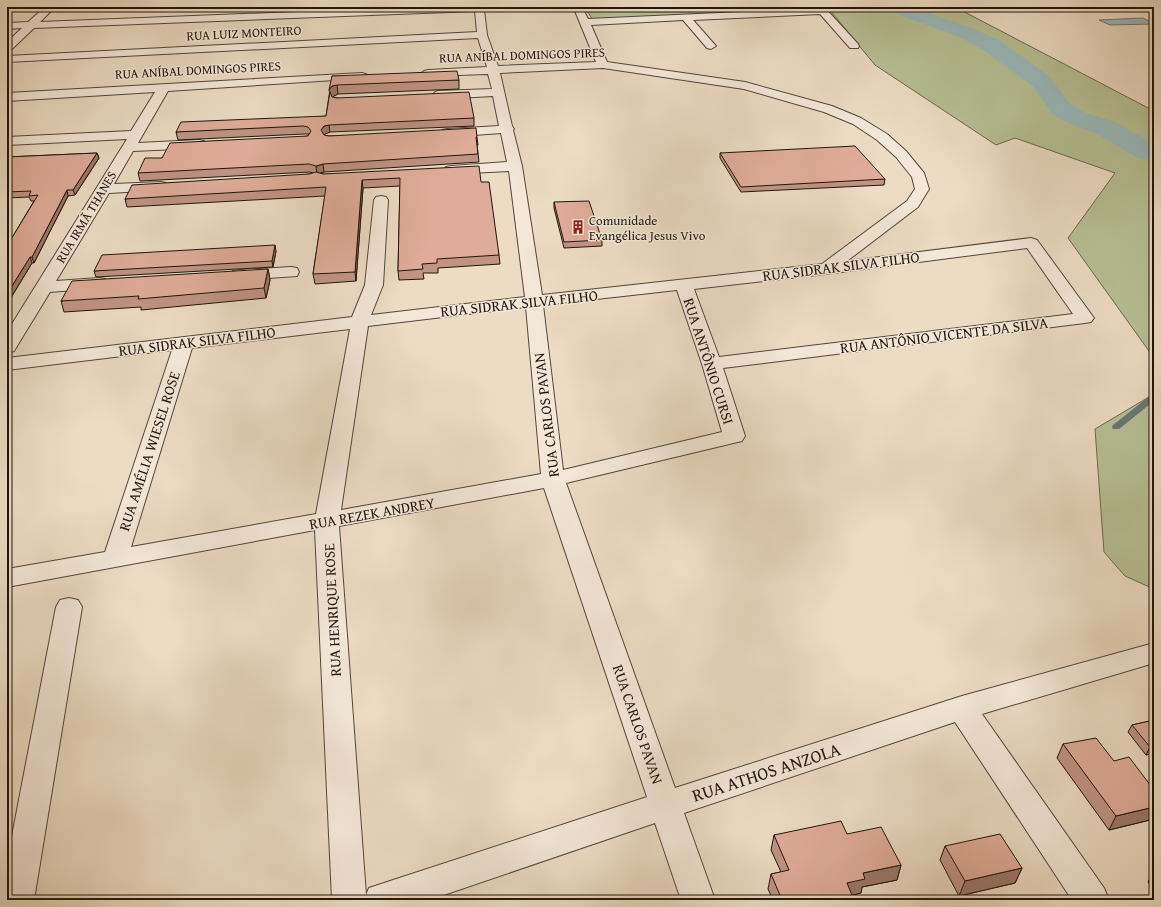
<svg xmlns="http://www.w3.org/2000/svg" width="1161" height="907" font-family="'Gentium Book Plus',serif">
<rect width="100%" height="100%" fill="#ecdcc3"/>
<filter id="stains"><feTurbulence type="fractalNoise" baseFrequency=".005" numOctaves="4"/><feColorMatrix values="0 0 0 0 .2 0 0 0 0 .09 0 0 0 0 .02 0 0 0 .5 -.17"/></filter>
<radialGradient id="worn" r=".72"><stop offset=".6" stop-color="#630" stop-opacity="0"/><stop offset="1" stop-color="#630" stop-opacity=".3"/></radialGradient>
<path fill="#b6c095" stroke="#6b6a50" d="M585,7h219l6,2 -218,10z
M824,7h131l199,104v247l-86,-120 47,-65 -100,-35 -19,7 -121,-80 -46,-56z
M1154,394v195l-29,-13 -21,-24 -9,-123z"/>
<path fill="#9ababb" stroke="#697875" d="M1143,18l11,6 -44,1 -11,-5z"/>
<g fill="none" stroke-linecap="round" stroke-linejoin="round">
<path fill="#697875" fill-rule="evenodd" d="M1151,395h3v6l-35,28h-6l-1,-2 1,-2z"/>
<path fill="#9ababb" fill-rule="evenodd" d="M886,7h28l62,23 23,10 50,36 21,28 16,9 29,9 39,22v18l-18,-5 -39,-23 -29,-11 -16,-9 -19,-28 -50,-36 -21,-12 -73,-27z"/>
<defs>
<path id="street" d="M45,7h10l-15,15 385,-15h79l-5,3h-15l3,25 11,31 98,-4 -21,-51 -7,-2 -2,-2h16l6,12 221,-10 -1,-2h13l5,2 32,35 1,2 -1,2h-8l-30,-34 -127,6 23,26 -5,3 -4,-1 -24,-28 -92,5 16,37 138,20 87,24 29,12 26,16 19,17 18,22 5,16 -11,18 -71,54 184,-23 6,2 57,78 -3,4 -6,1 -362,45 22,68 -3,5 -176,42 109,305 287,-92 192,-53v20l-172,51 122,174 5,12h-37l-117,-178 -271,91 31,87h-34l-26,-77 -226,77h-97l-17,-370 -308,57v-18l98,-17 67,-202 -165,20v-12l345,-41 13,-32 9,-85 2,-3 5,-1 5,1 2,3 -5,85 -12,30 154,-18 -16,-126 -58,3 -5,-1 -2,-3 2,-3 5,-1 56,-4 -6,-29 -54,4 -5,-1 -1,-3 1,-3 5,-1 52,-3 -6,-30 -54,3 -4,-1 -2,-3 2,-3 4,-1 53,-2 -4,-15 -60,2 -4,-1 -2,-2 2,-2 4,-1 59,-3 -9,-29 -471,24v-6l470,-24 -2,-21 -441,17 -23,22 -4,1v-9l15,-14 -15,1v-6l21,-1zM603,68l141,21 80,23 29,12 24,16 19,17 16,20 3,12 -8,12 -85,63 -280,31 -20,-129 -9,-36 1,-1 -2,-3 -12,-53zM1027,248l46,66 -354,43 -25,-68 132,-15zM677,290l25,74 20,68 -159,38 -20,-165zM526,307l15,167 -200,36 27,-184zM350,329l-34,185 -185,33 61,-199zM544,488l103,309 -266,87 -12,4 -3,7 -27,-369z
M362,73l4,1 2,2 -2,2 -198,13 -30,52 61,-3 5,1 2,3 -2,3 -5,1 -66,3 -19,33 47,-2 5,1 2,3 -2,3 -5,1 -52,3 -53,88 43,-3 6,1 3,4 -3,4 -6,1 -49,4 -36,59 -7,2v-21l120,-193 -120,6v-8l124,-6 24,-39 -148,9v-8z
M291,267l6,1 2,4 -2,4 -58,4 -6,-1 -2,-4 2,-4 6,-1z
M69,598l9,2 4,7 -48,293h-27v-38l49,-255 4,-7z"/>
</defs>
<use href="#street" stroke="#53473a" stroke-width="2"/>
<use href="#street" fill="#f3e8d8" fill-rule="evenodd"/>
</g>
<path fill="#bf9483" stroke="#20150c" d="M332,76l127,4v9l-121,5 -4,2 -1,1 4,1 137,20v8l-144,6 -5,2 -1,1 5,1 148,1 1,8h-1l2,17 -155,10 -4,1 3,1 158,8 18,73 1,9 -62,4v5h-15l1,6 -25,1 -1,-9 2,-85 -37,2 -7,93 -41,3 -2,-10 12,-78 -198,11 -2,-8 184,-25 4,-1 -3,-1 -170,9 -2,-8 24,-15 146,-22 1,-2h-5l-126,6 -2,-8 150,-16z
M97,153l2,5 -24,37 -7,1 -34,67h-2l-23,38h-2v-60h3l24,-40h-3l-2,-4 -22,1v-41z
M720,153l165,26 -1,6 -143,7 -21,-34z
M554,202l48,38v6l-38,2 -10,-40z
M276,251l-3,16 -177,10 -2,-6z
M268,269l2,11 -4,18 -125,12v-3l-77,5 -3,-11z
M1154,720v33l-8,2 -18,-23 4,-7z
M1063,744l51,17 40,29v29l-45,11 -52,-72z
M847,834l54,31 -4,15 -35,7 -1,6 -9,2 2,5h-81l-5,-11 3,-15 10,-2 -10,-22 3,-15z
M945,846l77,22 -7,15 -56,13 -19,-36z
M1154,871v19l-6,-8z"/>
<path fill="#9b786a" stroke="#20150c" d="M337,85l1,9 -4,2 -3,3 -2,-9 3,-4z
M329,125l1,7 -5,2 -3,3 -1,-7 3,-4z
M97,153l2,5 -24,37 -2,-5z
M323,164l1,8 -7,2 -1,-8z
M362,180l1,8 -7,93 -1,-9z
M67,190l1,6 -34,67 -2,-6z
M275,245l1,6 -3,16 -1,-6z
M30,257l2,6 -23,38 -2,-4v-3z
M268,269l2,11 -4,18 -2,-10z
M1154,746v7l-8,2 4,-8z
M1154,807v12l-45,11 7,-14z
M901,865l-4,15 -35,7 -1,6 -19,5 5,-15 16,-10z
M1022,868l-7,15 -56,13 6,-15z"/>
<path fill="#deac98" stroke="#20150c" d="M457,71l2,9 -122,5 -5,1 -3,4 3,-14z
M330,92l2,5 5,1 132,-6 5,26 -145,7 -5,1 -3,4 3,5 5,1 147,-8 1,9h-1l2,17 -155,10 -7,2 -7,-2 -171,9 7,-15h17l8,-15 138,-7 3,-5 -3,-4 -5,-1 -127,6 5,-10 145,-6z
M855,146l30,33 -144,8 -21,-34z
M97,153l-24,37h-6l-35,67h-2l-23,37v-53h3l28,-46 -9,1 2,-5 -24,1v-35z
M479,166l2,16h8l10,73 -62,4v4l-15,1 1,5 -25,2 2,-93 -38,2 -7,92 -42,2 13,-87 -201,12 7,-14 177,-11 7,-2 7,2z
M589,201l13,39 -38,2 -10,-40z
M275,245l-3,16 -178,10 8,-16z
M268,269l-4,19 -126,11 1,-3 -78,5 11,-20z
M1154,720v26l-4,1 -18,-22z
M1096,738l18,23 15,-4 25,33v17l-38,9 -53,-72z
M841,821l6,13 34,-7 20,38 -38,8 2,6 -18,4 7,17h-72l-11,-26 18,-4 -15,-35z
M1000,834l22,34 -57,13 -20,-35z"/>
<defs>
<symbol id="building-bare" viewBox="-9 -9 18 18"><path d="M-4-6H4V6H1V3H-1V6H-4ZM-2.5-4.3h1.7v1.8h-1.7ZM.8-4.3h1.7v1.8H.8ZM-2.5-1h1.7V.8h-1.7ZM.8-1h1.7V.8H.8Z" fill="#8f2418" stroke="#f3e8d8" stroke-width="2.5" paint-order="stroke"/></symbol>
</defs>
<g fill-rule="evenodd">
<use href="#building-bare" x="568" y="217" width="20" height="20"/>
</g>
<g text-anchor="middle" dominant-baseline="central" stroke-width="3" stroke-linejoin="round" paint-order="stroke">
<g font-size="13" fill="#20150c" stroke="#f3e8d8">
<text transform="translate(244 33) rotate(-3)">RUA LUIZ MONTEIRO</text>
<text transform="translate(522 55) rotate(-2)">RUA ANÍBAL DOMINGOS PIRES</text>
<text transform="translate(198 70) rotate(-3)">RUA ANÍBAL DOMINGOS PIRES</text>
<text transform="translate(86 217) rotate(-59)">RUA IRMÃ THANES</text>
</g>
<g font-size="13" fill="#20150c" stroke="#f3e8d8" text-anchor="start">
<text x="589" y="220">Comunidade<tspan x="589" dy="15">Evangélica Jesus Vivo</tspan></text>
</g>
<g font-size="15" fill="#20150c" stroke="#f3e8d8">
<text transform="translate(841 266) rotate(-7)">RUA SIDRAK SILVA FILHO</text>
<text transform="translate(519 303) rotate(-6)">RUA SIDRAK SILVA FILHO</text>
<text transform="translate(944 335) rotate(-7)">RUA ANTÔNIO VICENTE DA SILVA</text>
<text transform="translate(197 341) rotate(-7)">RUA SIDRAK SILVA FILHO</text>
<text transform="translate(709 361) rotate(72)">RUA ANTÔNIO CURSI</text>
<text transform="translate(546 415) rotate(-97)">RUA CARLOS PAVAN</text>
<text transform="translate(149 451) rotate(-72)">RUA AMÉLIA WIESEL ROSE</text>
<text transform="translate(372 513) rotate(-10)">RUA REZEK ANDREY</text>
<text transform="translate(332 610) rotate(-93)">RUA HENRIQUE ROSE</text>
<text transform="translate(638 724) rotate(71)">RUA CARLOS PAVAN</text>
</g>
<g font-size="18" fill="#20150c" stroke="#f3e8d8">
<text transform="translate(766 772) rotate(-18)">RUA ATHOS ANZOLA</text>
</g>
</g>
<rect width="1161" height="907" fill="none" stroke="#ecdcc3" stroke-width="24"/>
<rect x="8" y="8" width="1145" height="891" fill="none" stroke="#20150c" stroke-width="2"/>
<rect x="12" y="12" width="1137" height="883" fill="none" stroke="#20150c"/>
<rect width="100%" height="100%" filter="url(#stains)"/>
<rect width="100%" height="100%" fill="url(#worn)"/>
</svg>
